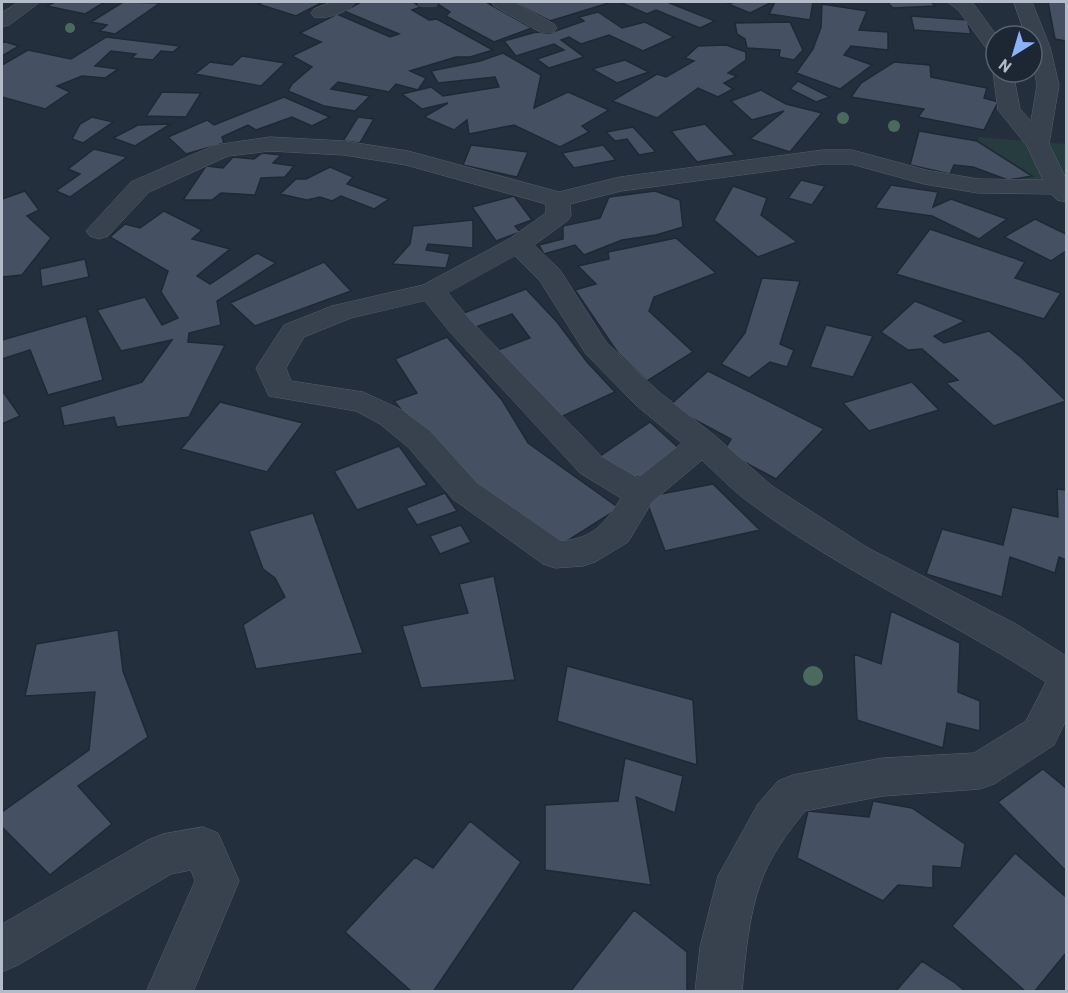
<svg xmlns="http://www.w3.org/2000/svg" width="1068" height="993" font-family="Barlow,sans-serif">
<rect width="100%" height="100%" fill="#242f3e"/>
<path fill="#263c3f" d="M979,137l87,7v53l-58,-17 -35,-30z"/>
<path fill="#455162" stroke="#1f2835" stroke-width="1.5" d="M55,2h50l-20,12 -38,-8z
M123,2l37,1 -45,31 -15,-3 7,-6 -16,-3z
M263,2h60l-27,14 -38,-12z
M361,2h52l8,5 -9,3 17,10 8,-1 56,31 -23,7h-14l-46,14 16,7 -8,12 -22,-6 -7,8 -51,-10 -7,7 39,7 -15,15 -31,-5 -36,-15 4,-7 20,-17 -20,-11 29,-14 -21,-9 37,-19 53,23 9,-3 -55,-23z
M442,2h44l46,26 -38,14 -48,-26 4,-4 -14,-9z
M513,2h99l-62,19z
M626,2h41l48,19 -15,7 -44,-18 -9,4 -25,-11z
M735,2h37l-22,11 -22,-9z
M775,2h38l-3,18 -41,-6z
M887,2h44l4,4 -42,2z
M1048,2h18v39l-11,-2z
M822,4l45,7 -8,19 29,2v18l-37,-4 -7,9 28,10 -32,24 -44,-16 17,-24 8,-22z
M598,12l24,16 23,-6 29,15 -31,14 -34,-16 -28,9 -12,-7 -8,3 23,17 -35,11 -12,-9 27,-9 -10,-6 -38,12 -12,-15 32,-9 14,1 34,-12 -5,-4z
M911,16l56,4 4,14 -57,-4z
M790,22l13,28 -9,10 -15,-3 1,-7 -33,-2 -2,-9 -8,-5 -2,-11z
M106,37l74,9 -7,6 -12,-1 -8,9 -22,-2 5,-4 -25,-3 -16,15 23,3 -13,9 -23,-2 -25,10 13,6 -25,17 -43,-12v-32l26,-15 43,9z
M2,41l17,5 -17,10z
M726,45l20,7v8l-18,13 9,3 -13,7 9,6 -15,8 -20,-9 -41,30 -45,-17 45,-27 9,3 28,-16 -9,-3 13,-12z
M503,53l38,22 -7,33 34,-16 41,18 -27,16 7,6 -29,15 -46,-22 -45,9 -2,-14 -13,10 -30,-13 24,-14 -26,6 -20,-15 29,-7 12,9 56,-9 -4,-10 -57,6 -7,-12 49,-10z
M242,56l43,7 -24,23 -66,-12 15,-12 22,3z
M625,60l24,12 -32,11 -25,-14z
M894,62l36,3 1,12 56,11 -3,10 14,4 -14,28 -66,-13 6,-8 -73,-12 10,-14z
M798,81l32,16 -14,5 -26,-13z
M761,90l25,14 36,9 -32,39 -40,-13 34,-28 -32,9 -21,-19z
M162,92l39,1 -15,24 -40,-1z
M284,97l46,20 -18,9 -20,-9 -36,13 -8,-5 -26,12 2,6 -38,11 -18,-17 39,-17 7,5z
M92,117l21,5 -30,21 -11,-4 8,-15z
M358,117l16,2 -14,24 -17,-2z
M171,124l-36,22 -22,-8 25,-13z
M705,124l30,31 -38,7 -26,-31z
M633,127l23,25 -17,3 -12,-16 -12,2 -9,-9z
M919,131l58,10 55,35 -24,4 -35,-13 -19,-2 -4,9 -40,-9z
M471,145l57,7 -11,25 -54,-12z
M603,145l13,15 -42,8 -12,-15z
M94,149l33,8 -57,40 -14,-6 24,-17 -12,-5z
M262,153l19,2 -8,8 21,3 -9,11 -24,1 -6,17 -34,-2 -9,7h-29l23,-34 17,2 10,-11 21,2z
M330,167l23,10 -6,7 42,15 -15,10 -33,-13 -9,5 -12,-4 -13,3 -27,-6 16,-15h10z
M801,180l24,6 -13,19 -24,-7z
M891,185l47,7 -5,15 18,-8 56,20 -28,20 -47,-23 -57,-8z
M733,186l34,12 -6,17 36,27 -39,15 -44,-37z
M25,191l14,19 -12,6 24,22 -29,37 -20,2v-78z
M655,191l25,9 3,27 -27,8 -34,5 -38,15 -9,-10 -31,9 -5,-9 24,-6v-13l37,-8 9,-21z
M514,196l18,24 -17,6 5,6 -24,9 -24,-34z
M164,211l38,19 -10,9 38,10 -33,27 13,8 47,-31 19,10 -59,38 4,24 -32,8 -1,9 37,3 -36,72 -72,10 -3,-10 -50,9 -4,-19 82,-25 30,-42 -51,11 -24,-41 48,-13 17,28 16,-7 -17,-26 7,-21 -58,-34 15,-13 15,4z
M1035,219l31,15v17l-15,10 -47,-24z
M473,220v28l-45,-4 -2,6 24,4 -4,14 -54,-4 18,-20 3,-18z
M930,229l95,33 -10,16 46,15 -17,26 -148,-45z
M676,238l40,35 -62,24 -5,14 44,41 -46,29 -29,-28 -43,-63 21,-6 -18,-18 31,-7 -1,-7z
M85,259l4,18 -47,10 -2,-18z
M324,262l27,29 -96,35 -25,-23z
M762,278l38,3 -20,63 14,6 -7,17 -17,-5 -21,16 -28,-14 24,-31z
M526,289l31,33 30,40 28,30 -63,29 -62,-68 40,-15 -18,-24 -42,15 -14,-13z
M915,301l50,20 -31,15 10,7 45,-12 33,27 44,43 -72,25 -48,-43 12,-3 -36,-31 -14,1 -27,-18z
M86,316l17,64 -55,15 -18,-45 -28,9v-19z
M826,325l47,11 -20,41 -43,-10z
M447,337l55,63 26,43 91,65 -63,40 -91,-62 -71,-85 23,-8 -22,-34z
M708,371l116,58 -48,50 -52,-28 7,-12 -62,-33z
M912,382l27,28 -70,21 -26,-28z
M2,393h2l16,23 -18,8z
M220,402l83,21 -36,49 -86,-23z
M650,422l32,29 -29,26h-36l-24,-16z
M399,446l28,39 -70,25 -23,-39z
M713,484l47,46 -95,21 -20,-54z
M1057,489l9,1v70l-7,-3 -4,16 -45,-16 -8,40 -76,-23 16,-45 61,16 9,-38 46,10z
M445,493l12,18 -40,14 -11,-17z
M313,513l50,140 -107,16 -13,-44 42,-28 -10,-19 -12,-9 -14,-38z
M461,525l10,17 -31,12 -10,-18z
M494,576l21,104 -94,8 -19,-62 66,-13 -9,-29z
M891,611l69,32 -2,49 22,9v30l-33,-8 -4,25 -86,-28 -3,-66 27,10z
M118,630l5,41 25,66 -70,49 34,38 -62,51 -48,-48v-15l87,-62 6,-58 -70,4 11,-52z
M567,666l126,34 4,65 -140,-44z
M625,758l58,18 -8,37 -39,-16 15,88 -106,-15v-65l73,-4z
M1043,769l23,19v83l-68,-69z
M873,801l39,7 53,36 -4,24 -28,-2v22l-35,-3 -15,16 -86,-43 11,-47 61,6z
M470,821l51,41 -88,130h-21l-67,-60 70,-75 18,11z
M1015,853l51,44v56l-32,39h-8l-74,-66z
M634,910l53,42v40h-117z
M922,961l32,21 12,10h-71z"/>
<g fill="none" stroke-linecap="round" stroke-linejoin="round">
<defs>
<path id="minor" d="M19,2h21l-31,23 -7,2v-14z
M332,2h24c-7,10 -30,18 -42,15l-3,-4 3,-4z
M418,2h20l-2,4h-16z
M492,2h22l40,22 3,4 -3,4h-14l-46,-26z
M948,2l25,1 24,33 -1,18 -7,-2 -30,-41z
M1014,2h18l18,45 9,38 -10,59 17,35v23l-9,-2 -6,-6 -73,-1 -54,-9 -73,-20h-28l-202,27 -51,13 1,12 -4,5 -33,24 26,25 46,72 53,50 55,43 58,51 96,62 148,76 50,32v64l-12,25 -60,39 -14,5 -97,7 -78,15c-17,21 -35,45 -44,71 -12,31 -16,76 -19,110h-47l5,-45 18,-71 40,-72 20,-23 15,-6 90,-17 91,-5 52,-32 20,-39c-97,-63 -203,-109 -296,-179 -17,-12 -32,-28 -48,-43l-50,42 -24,40 -33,20 -12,4 -28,2 -12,-4 -90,-65 -45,-52 -28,-23 -24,-13 -87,-15 -13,-28 28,-43 48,-19 91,-21 86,-46 37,-26v-9l-140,-39 -62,-10 -74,-4 -42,5 -79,36 -41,44 -9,3 -9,-3 -4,-5 45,-49 84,-37 55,-8 74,4 64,10 151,41 61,-15 203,-27h29l74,20 52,9 65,1 -16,-34 -29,-36 -5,-38 3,-4v4h17l7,37 11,12 6,-36 -5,-27v-22h-6zM515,256l25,25 46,73 51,52 45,37 -44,35 -36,-21 -132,-137 -22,-27zM425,301l25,31 130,141 41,25c-16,25 -28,41 -60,43l-84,-58 -47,-52 -28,-21 -39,-18 -72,-11 -5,-13 18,-31 47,-19z
M203,827l15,6 21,48 -46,111h-47l49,-111 -4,-11 -20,4 -153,91 -16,7v-48l146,-84 15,-6z"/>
</defs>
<use href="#minor" stroke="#565f6c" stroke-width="1"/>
<use href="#minor" fill="#38414e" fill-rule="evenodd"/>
</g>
<g fill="#4b6a5d">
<circle cx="70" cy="28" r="5"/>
<circle cx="843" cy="118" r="6"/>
<circle cx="894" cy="126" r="6"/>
<circle cx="813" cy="676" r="10"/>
</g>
<rect width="1068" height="993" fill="none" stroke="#b4bcc9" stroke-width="6"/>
<g transform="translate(1014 54) rotate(217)"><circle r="28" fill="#1d2633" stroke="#59626f" stroke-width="1.5"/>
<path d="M0-4.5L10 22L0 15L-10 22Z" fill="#8ab4f8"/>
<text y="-9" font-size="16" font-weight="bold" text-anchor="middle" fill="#b4bcc9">N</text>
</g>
</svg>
